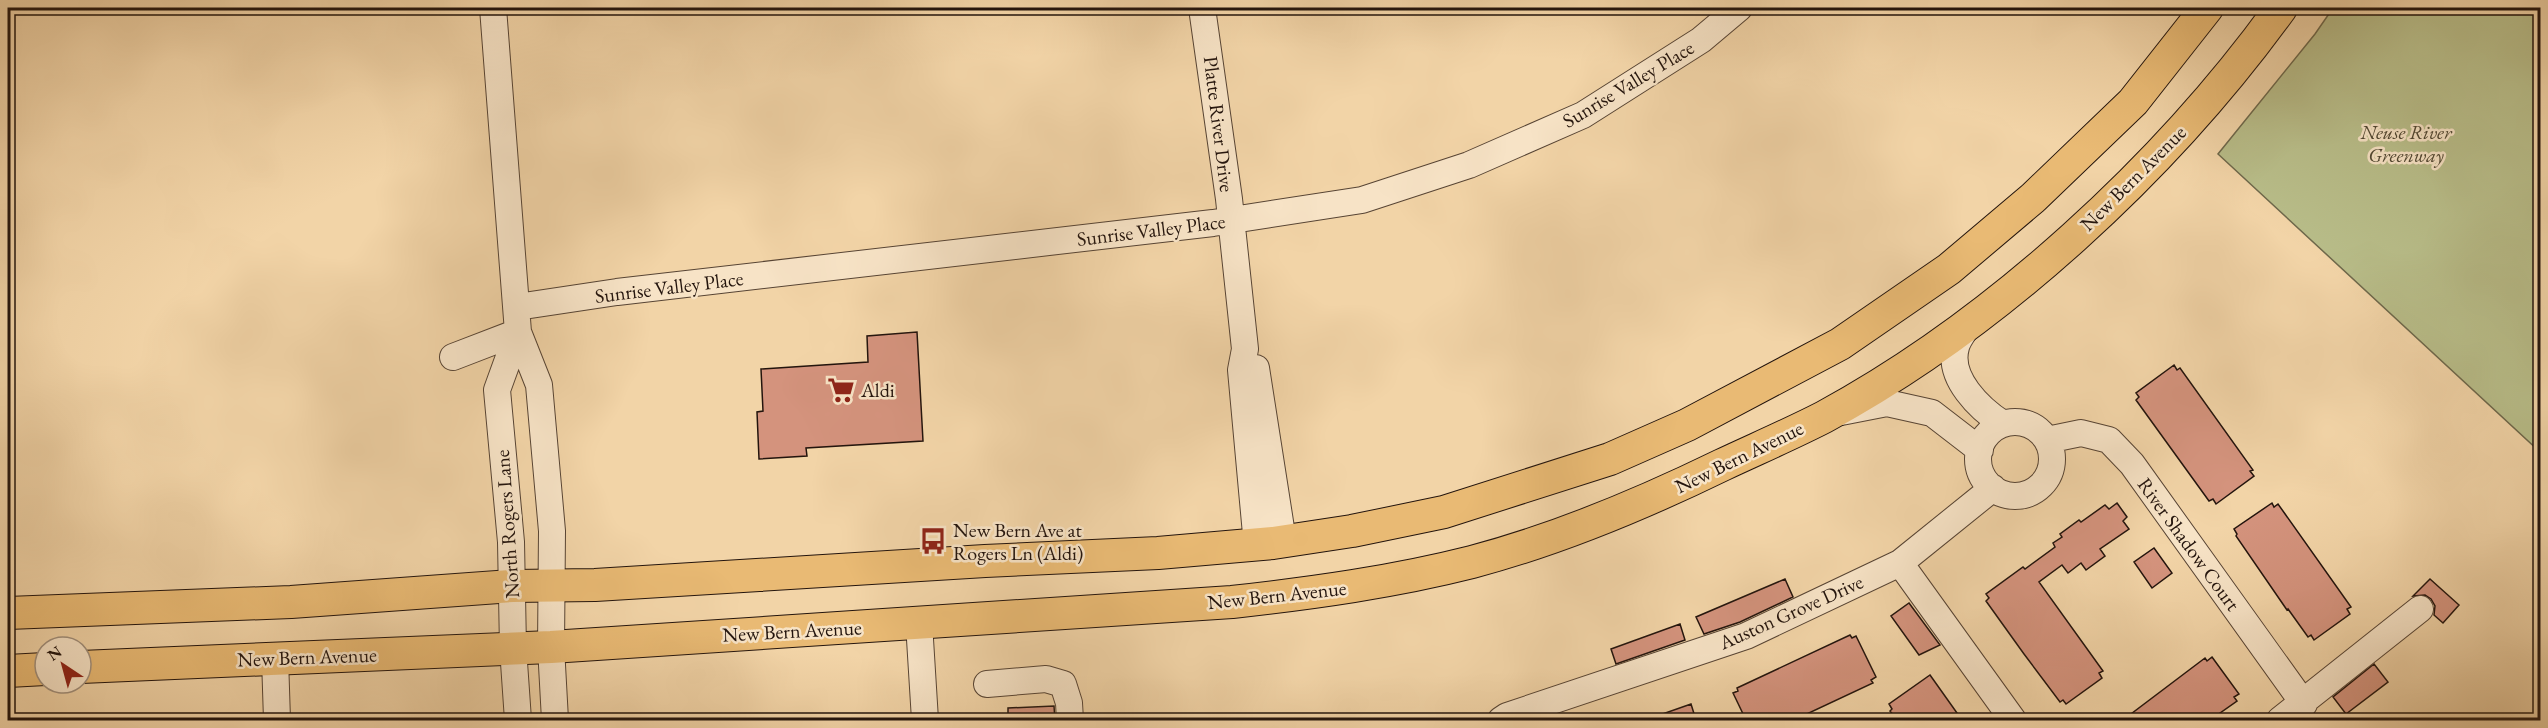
<svg xmlns="http://www.w3.org/2000/svg" width="2548" height="728" font-family="'EB Garamond',serif">
<rect width="100%" height="100%" fill="#f2d4a7"/>
<filter id="stains"><feTurbulence type="fractalNoise" baseFrequency=".00333" numOctaves="4"/><feColorMatrix values="0 0 0 0 .2 0 0 0 0 .09 0 0 0 0 .02 0 0 0 .5 -.17"/></filter>
<radialGradient id="worn" r=".72"><stop offset=".6" stop-color="#630" stop-opacity="0"/><stop offset="1" stop-color="#630" stop-opacity=".3"/></radialGradient>
<path fill="#b8bd89" stroke="#6e684b" stroke-width="1.5" d="M2333,8h207v444l-322,-298 97,-120z"/>
<path fill="#d4937d" stroke="#23140d" stroke-width="1.5" d="M917,332l6,109 -117,7 1,8 -48,3 -2,-47 6,-1 -2,-42 107,-7 -1,-26z
M2174,365l3,5 3,-2 73,102 -3,1 4,5 -38,28 -3,-5 -4,2 -73,-101 3,-3 -3,-4z
M2117,503l10,14 -4,4 6,8 -29,20 5,7 -19,14 -5,-7 -13,10 -6,-8 -23,17 64,89 -4,2 3,5 -36,26 -3,-4 -3,2 -36,-48 -38,-53 3,-3 -3,-4 37,-27 2,2 30,-22 -2,-4 9,-6 -2,-3 19,-14 2,2 24,-17 4,4z
M2272,503l2,4 4,-3 73,103 -4,2 3,5 -36,26 -3,-5 -3,2 -20,-28 -1,1 -51,-74 1,-2 -3,-5z
M2154,548l18,25 -20,15 -18,-26z
M1785,579l8,18 -53,25 -36,12 -8,-17z
M2430,579l29,26 -16,18 -9,-8 1,-9 -4,-7 -6,-4 -12,1z
M1909,603l31,42 -21,10 -28,-39z
M1680,624l5,16 -69,24 -5,-15z
M1850,635l2,3 4,-2 20,41 -5,3 2,3 -79,37h-48l-13,-27 5,-2 -1,-3z
M2212,657l27,37 -5,3 3,4 -27,19h-87l82,-62 2,3z
M2374,664l14,18 -42,32 -13,-17z
M1930,675l32,45h-65l-7,-9 2,-2 -3,-5z
M1691,704l5,16h-45v-2z
M1054,706l1,14h-47v-12z"/>
<g fill="none" stroke-linecap="round" stroke-linejoin="round">
<defs>
<path id="minor" d="M493,8l25,324 21,53 13,146 -1,116 4,73
M1202,8l27,191 16,150 -4,21 16,175
M517,307l100,-15 596,-69 149,-23 107,-35 114,-50 118,-75 38,-32
M1970,322c-4,8 -12,16 -14,25 -9,31 24,62 47,77
M453,357l65,-25
M1256,368l27,173
M1841,412l46,-9 45,10 48,37
M1978 459a37 37 0 1 1 74 0a37 37 0 1 1-74 0Z
M2047,440l34,-7 28,7 23,24 172,240
M1900,563l113,157
M919,623l6,97
M275,658l2,62
M987,684l59,-5 17,5 6,19 1,17
M518,720l-5,-72 -2,-106 -14,-152 21,-58
M1501,720l6,-4 239,-80 154,-73 93,-75
M2280,720l140,-111"/>
<path id="major" d="M8,613l283,-11 221,-16 83,-1 390,-24 173,-8 115,-10 79,-12 92,-19 166,-53 77,-34 153,-81 109,-75 84,-71 100,-96 74,-94
M81,667l470,-20 681,-45c81,-9 161,-20 240,-40 87,-23 170,-58 250,-97 34,-16 69,-31 102,-48 173,-94 342,-250 457,-409
M8,671l37,-2"/>
</defs>
<use href="#minor" stroke="#574434" stroke-width="28"/>
<use href="#major" stroke="#23140d" stroke-width="34"/>
<use href="#minor" stroke="#f7e3c6" stroke-width="26"/>
<use href="#major" stroke="#e9ba74" stroke-width="32"/>
</g>
<defs>
<symbol id="supermarket-bare" viewBox="-9 -9 18 18"><path d="M-6-5.5h2.5l.6 2H6L4.5 2H-2.5L-4.4-4H-6ZM-1.5 3.2a1.3 1.3 0 1 0 .1 0ZM3 3.2a1.3 1.3 0 1 0 .1 0Z" fill="#8f2418" stroke="#f7e3c6" stroke-width="2.5" paint-order="stroke"/></symbol>
<symbol id="bus-bare" viewBox="-9 -9 18 18"><path d="M-5-6H5V4H4V6H2V4H-2V6H-4V4H-5ZM-3.5-4V0h7V-4ZM-3.5 1.2v1.5H-2V1.2ZM2 1.2v1.5H3.5V1.2Z" fill="#8f2418" stroke="#f7e3c6" stroke-width="2.5" paint-order="stroke"/></symbol>
</defs>
<g fill-rule="evenodd">
<use href="#supermarket-bare" x="822" y="371" width="38" height="38"/>
<use href="#bus-bare" x="914" y="522" width="38" height="38"/>
</g>
<g text-anchor="middle" dominant-baseline="central" stroke-width="5" stroke-linejoin="round" paint-order="stroke">
<g font-size="20" fill="#23140d" stroke="#f7e3c6">
<text transform="translate(1628 84) rotate(-31)">Sunrise Valley Place</text>
<text transform="translate(1219 124) rotate(83)">Platte River Drive</text>
<text transform="translate(2133 178) rotate(-45)">New Bern Avenue</text>
<text transform="translate(1151 230) rotate(-7)">Sunrise Valley Place</text>
<text transform="translate(669 287) rotate(-7)">Sunrise Valley Place</text>
<text transform="translate(1739 457) rotate(-26)">New Bern Avenue</text>
<text transform="translate(507 524) rotate(-94)">North Rogers Lane</text>
<text transform="translate(2189 544) rotate(54)">River Shadow Court</text>
<text transform="translate(1277 595) rotate(-6)">New Bern Avenue</text>
<text transform="translate(1791 612) rotate(-24)">Auston Grove Drive</text>
<text transform="translate(792 631) rotate(-3)">New Bern Avenue</text>
<text transform="translate(307 657) rotate(-2)">New Bern Avenue</text>
</g>
<g font-size="20" font-style="italic" fill="#504732" stroke="#f7e3c6">
<text x="2406" y="132">Neuse River<tspan x="2406" dy="23">Greenway</tspan></text>
</g>
<g font-size="20" fill="#23140d" stroke="#f7e3c6" text-anchor="start">
<text x="861" y="390">Aldi</text>
<text x="953" y="530">New Bern Ave at<tspan x="953" dy="23">Rogers Ln (Aldi)</tspan></text>
</g>
</g>
<rect width="2548" height="728" fill="none" stroke="#f2d4a7" stroke-width="30"/>
<rect x="9" y="9" width="2530" height="710" fill="none" stroke="#23140d" stroke-width="3"/>
<rect x="15" y="15" width="2518" height="698" fill="none" stroke="#23140d" stroke-width="1.5"/>
<g transform="translate(63 665) rotate(324)"><circle r="28" fill="#f7e3c6" stroke="#a2907c" stroke-width="1.5"/>
<path d="M0-4.5L10 22L0 15L-10 22Z" fill="#8f2418"/>
<text y="-9" font-size="16" font-weight="bold" text-anchor="middle" fill="#23140d">N</text>
</g>
<rect width="100%" height="100%" filter="url(#stains)"/>
<rect width="100%" height="100%" fill="url(#worn)"/>
</svg>
